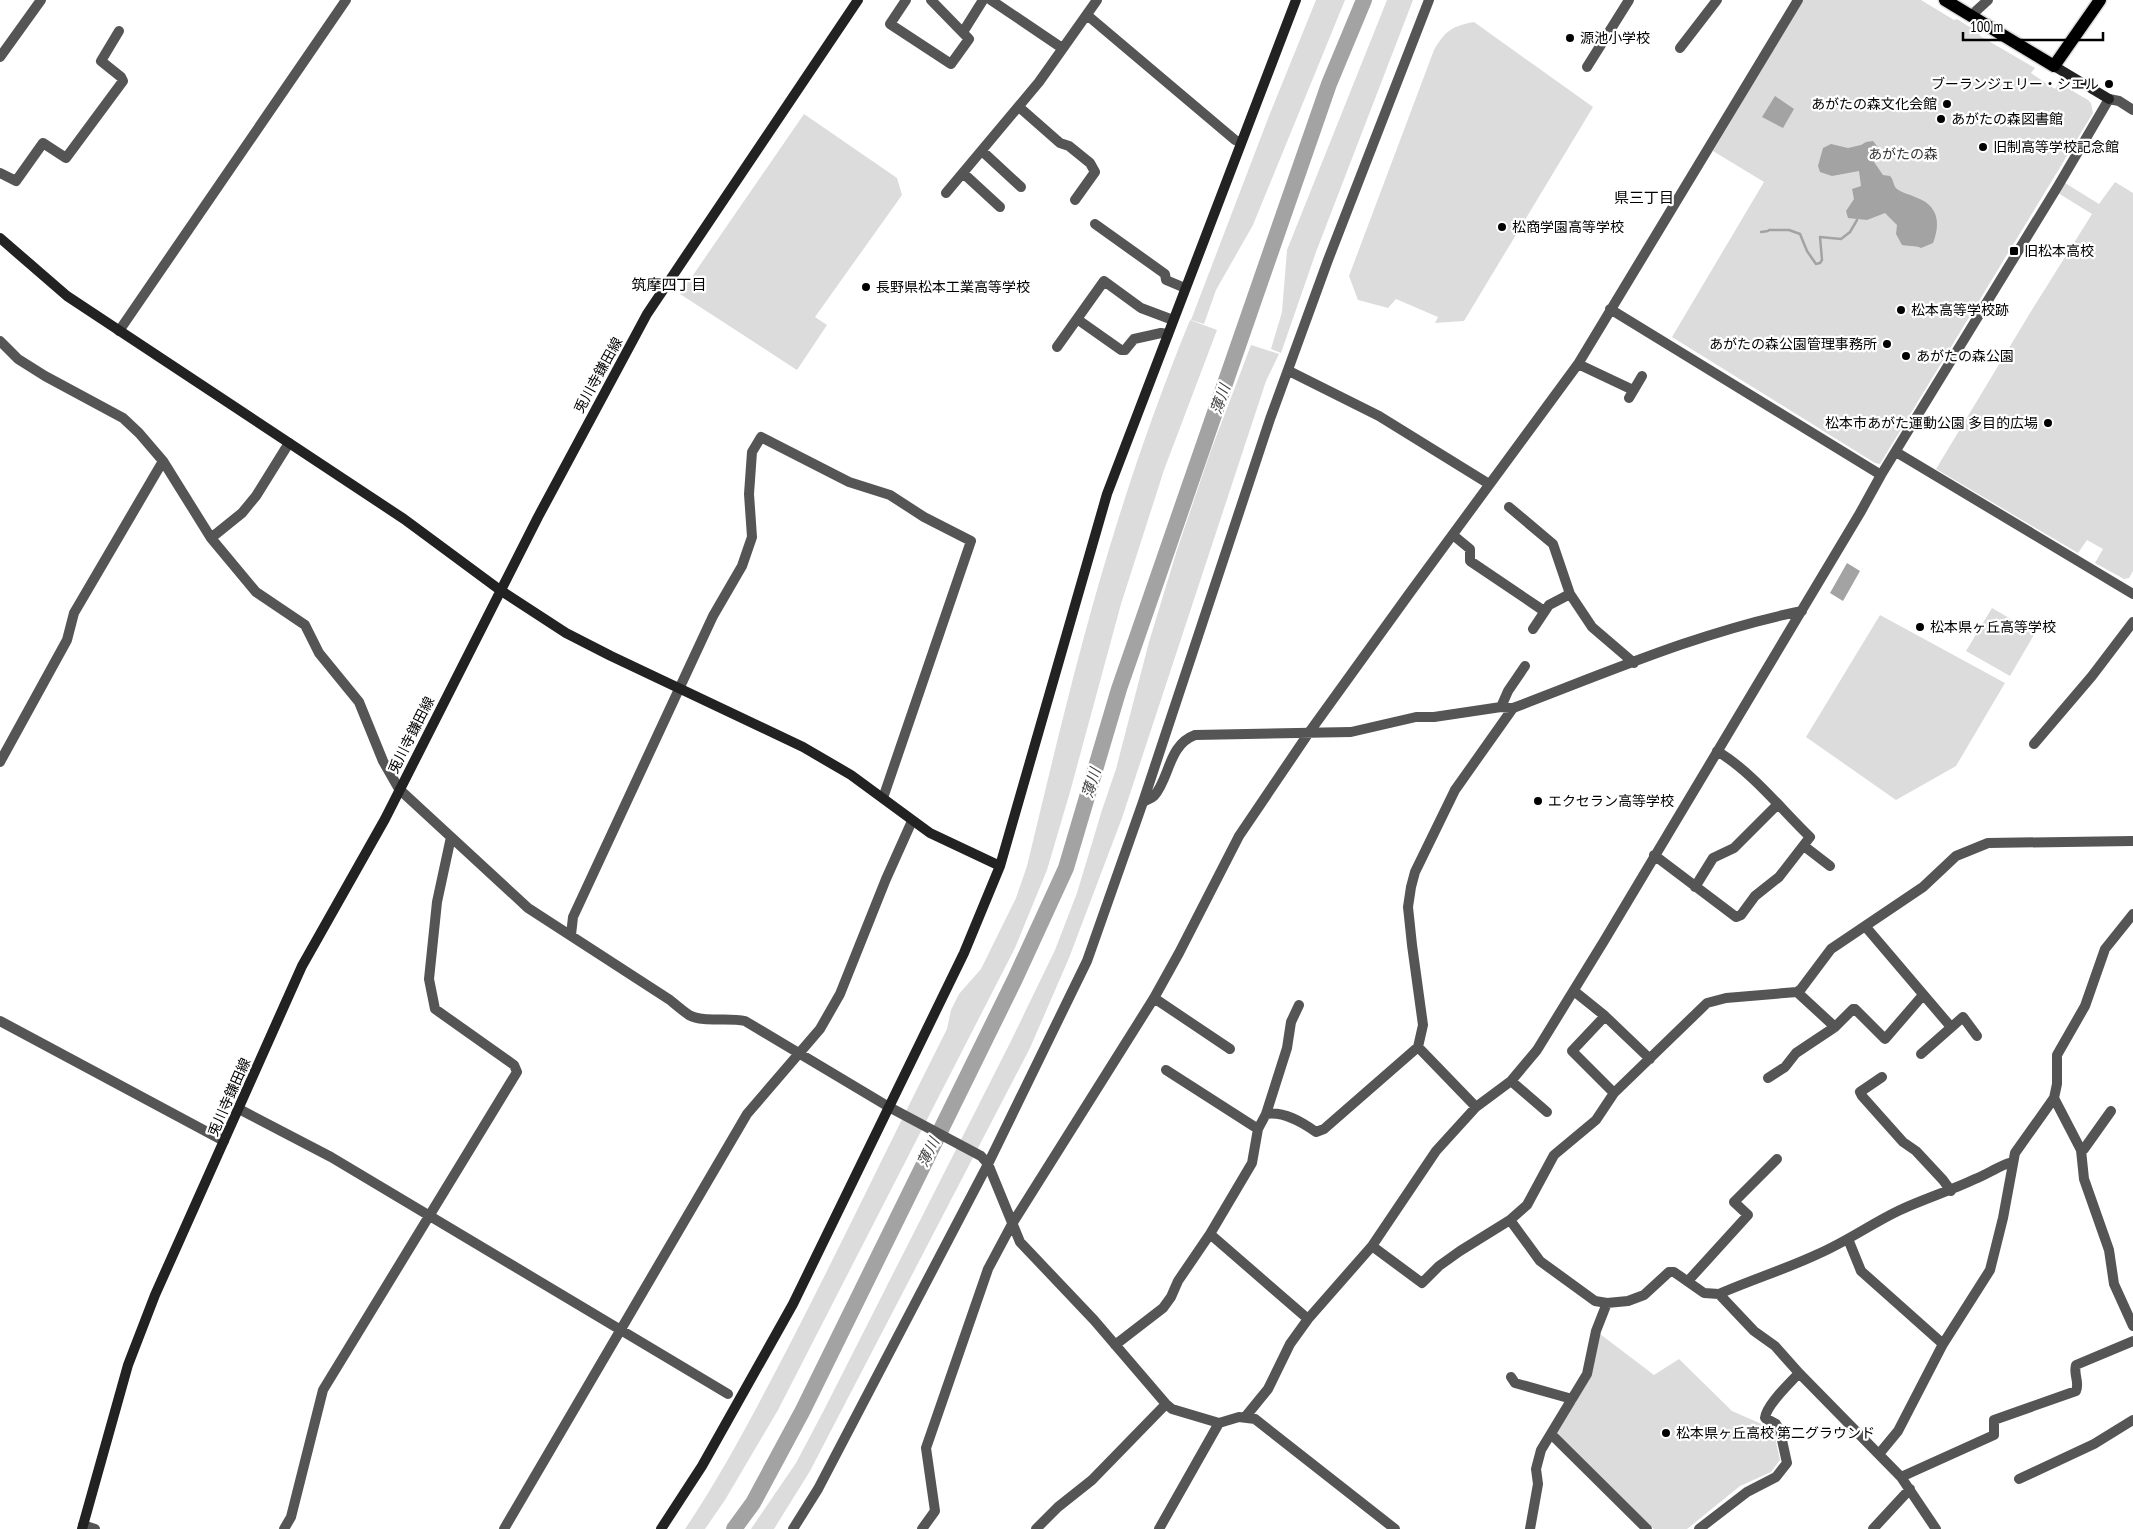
<svg xmlns="http://www.w3.org/2000/svg" width="2133" height="1529" font-family="'PT Sans Narrow','Noto Sans JP',sans-serif">
<rect width="100%" height="100%" fill="#fff"/>
<path fill="#dcdcdc" d="M1316,0h29l-92,225 -37,65 -12,34 -13,-4 78,-204z
M1387,0h26l-97,252 -35,101 -10,-4 11,-37 5,-62z
M1803,0h118l33,20 3,-1 22,14 1,3 55,32 -4,5 24,16 4,-6 29,17 3,3 2,10 -213,351 -5,-1 -203,-126 92,-155 -51,-31z
M1474,22l119,85 -129,214 -29,2 3,-6 -42,-18 -8,9 -30,-8 -9,-24 85,-226c11,-19 18,-24 40,-28z
M804,114l93,64 5,17 -87,122 12,8 -30,45 -117,-76z
M2115,182l18,11v378l-4,7 -5,1 -29,-16 8,-14 -16,-9 -9,13 -142,-84 94,-156 62,-99 -34,-21 7,-10 34,21z
M1190,320l27,10 -53,140 -43,134 -51,188 -23,78 -32,78 -237,462 -53,90 -20,29h-20c41,-61 74,-126 108,-191 53,-103 102,-206 154,-309l4,-19 8,-16 22,-25 35,-71 11,-32c28,-116 55,-232 91,-346 21,-67 45,-134 72,-200z
M1251,345l28,9 -13,27 -144,437 -53,140 -39,90 -220,423 -36,58h-23l45,-66 28,-53 187,-369 44,-91 22,-57 25,-83 14,-41 33,-127 28,-92 33,-97z
M1992,608l43,25 -25,43 -44,-25z
M1880,615l125,68 -49,83 -60,34 -90,-63z
M1600,1334l54,41 25,-16 53,52 41,18 7,31 -9,12 -31,14 -53,43h-33l-98,-94z"/>
<path fill="#a3a3a3" d="M1775,96l19,13 -11,19 -21,-11z
M1873,141l7,9 -6,12 9,13 7,1c4,4 3,10 7,13 5,4 12,5 18,8 23,8 26,25 18,46l-12,5c-6,-3 -12,-1 -19,-3l-6,-11 1,-9 -12,-12 -18,7 -19,-2 -2,-7 8,-12 -2,-10 9,-3 -2,-15 -27,5 -12,-4 -2,-6 5,-18 8,-4 17,4 13,-3 5,-3z
M1847,563l13,8 -17,30 -13,-8z"/>
<g fill="none" stroke-linecap="round" stroke-linejoin="round">
<path stroke="#a3a3a3" stroke-width="2.5" d="M1769,230h20l11,4 7,17 9,13 4,-1 2,-3 -2,-23 21,2 9,-7 7,-12
M1761,232l7,-1"/>
<path stroke="#a3a3a3" stroke-width="16" d="M734,1529l19,-26 50,-93 212,-431 51,-111 53,-179 210,-605 35,-84"/>
<defs>
<path id="primary" d="M1945,0l109,66 46,-66"/>
</defs>
<use href="#primary" stroke="#dbdbdb" stroke-width="15"/>
<path stroke="#555" stroke-width="10" d="M906,0l-16,24 61,40 18,-25 -38,-39
M991,0l71,48
M1976,11l12,-11
M1087,15l148,125 6,2
M963,32l20,-32
M1680,48l37,-48
M0,57l41,-57
M1587,67l42,-67
M1019,107l41,36 9,3 21,17 5,9 -20,28
M982,151l39,36
M0,173l16,8 27,-38 23,15 57,-77 -2,-4 -20,-16 18,-30
M963,173l37,34
M946,193l93,-111 58,-82
M1095,224l70,50 1,6 19,8
M1610,309l271,166
M1077,319l44,31h4l9,-11 27,-6 7,1
M119,331l227,-331
M0,341l18,18 27,17 78,42 16,15 24,28 48,77 45,54 49,33 14,28 40,49 24,59 16,28 129,119 142,92c6,5 13,11 19,15 15,8 39,2 56,6l144,86 92,49 7,8 32,78 74,78 72,84 6,5 47,14 20,-6 16,2 140,110
M1057,347l47,-66 37,27 32,12
M1578,364l55,26
M1289,371l90,45 110,68
M1629,398l13,-22
M1896,452l237,142
M1509,507l44,37 17,50
M1453,535l17,14v12l74,50
M211,538l31,-25 14,-17 33,-53
M1533,629l16,-24 21,-11 22,33 42,36
M1501,707l7,-16 17,-25
M2034,744l58,-68 41,-54
M0,762l67,-122 7,-27 89,-152
M1143,802c3,-2 8,-3 11,-6 16,-18 14,-51 41,-61l156,-3 65,-15h18l67,-10 12,1c95,-36 189,-77 289,-97
M1804,846l26,20
M1654,855l82,62 5,-2 14,-19 24,-19 31,-40c-30,-29 -58,-65 -93,-86
M1695,887l18,-29 21,-10 43,-43
M1865,926l86,101
M571,935l2,-18 140,-301 29,-50 10,-29 -3,-43 3,-42 9,-15 88,45 41,13 34,22 47,24 -88,257
M1574,991l31,25 45,43
M1797,992l38,35
M1154,998l76,51
M1605,1016l-33,35 42,42
M0,1021l224,120
M1418,1047l58,60
M1921,1054l42,-37 14,19
M1166,1070l92,59
M1882,1077l-22,15 2,4 41,46 13,9 27,29 8,11
M1768,1078l17,-11 11,-14 39,-26 18,-18h2l30,30 38,-44
M1511,1081l36,31
M2054,1098l27,52 3,29 25,71 5,34 19,42
M239,1109l92,48 397,237
M1266,1114l21,-66 4,-26 8,-17
M2081,1150l3,-1 27,-38
M1510,1220l30,41 55,40 12,2 21,-2 16,-6 25,-23h5l30,21 15,1c32,-14 67,-25 99,-40 28,-12 53,-30 80,-43 25,-12 52,-20 77,-32 9,-3 31,-17 38,-17
M1210,1234l98,85
M1848,1239l13,32 82,73
M1372,1246l50,37 17,-17 21,-15 50,-31 17,-15 27,-50 42,-35 18,-27 93,-90 19,-5 71,-6 4,-3 30,-40 92,-62 33,-31 32,-13 145,-2
M1688,1281l60,-66 -14,-13 43,-43
M1719,1294l35,37 21,15 24,27 102,104 35,52
M1115,1345l48,-37 8,-11 7,-16 32,-47 42,-71 6,-34 8,-15c18,-3 36,8 50,18l8,-3 94,-82 5,-22 -11,-80 -4,-38 3,-20 4,-15 40,-82 58,-82
M1511,1377l4,6 57,16
M1246,1416l22,-27 22,-45 18,-25 64,-73 64,-95 40,-44 35,-26 26,-31 67,-109 256,-428 21,-38 177,-289 51,-87 10,2 14,9
M1551,1434l96,95
M1879,1454l19,-23 45,-87 47,-74 13,-52 12,-65 39,-55 3,-14v-29l28,-49 20,-57 28,-35
M1901,1477l93,-42v-15l82,-29c4,-9 -3,-17 0,-26l57,-24
M2019,1479l75,-35 39,-24
M83,1525l12,4
M284,1529l7,-12 32,-127 194,-318 -3,-7 -79,-56 -6,-30 8,-77 14,-65
M504,1529l243,-415 73,-85 20,-35 46,-115 26,-58
M793,1529l25,-40 170,-325 99,-203 56,-159 127,-383 58,-159 101,-260
M922,1529l13,-18 -9,-63 62,-179 24,-45 142,-226 25,-45 60,-117 69,-102 101,-140 169,-230 220,-364
M1036,1529l22,-22 34,-27 74,-76
M1159,1529l60,-106
M1530,1529l8,-45 -2,-15 5,-19 46,-76 9,-43 11,-28
M1699,1529l48,-37 29,-15 11,-14 -7,-32 -4,-7 -11,-6c1,-13 25,-35 34,-45
M1873,1529l37,-40"/>
<path stroke="#222" stroke-width="10" d="M2054,66l55,33
M0,238l67,58 337,223 96,71 66,43 45,23 192,91 48,28 79,58 70,33
M82,1529l46,-164 27,-70 147,-329 83,-147 153,-302 109,-203 211,-314
M661,1529l41,-63 91,-162 171,-351 36,-87 107,-372 189,-494"/>
<use href="#primary" stroke="#000" stroke-width="12"/>
</g>
<g fill="#000" stroke="#fff" stroke-width="2">
<circle cx="1570" cy="38" r="5"/>
<circle cx="2109" cy="84" r="5"/>
<circle cx="1947" cy="104" r="5"/>
<circle cx="1941" cy="119" r="5"/>
<circle cx="1983" cy="147" r="5"/>
<circle cx="1502" cy="227" r="5"/>
<rect x="2009" y="246" width="10" height="10" rx="2.5"/>
<circle cx="866" cy="287" r="5"/>
<circle cx="1901" cy="310" r="5"/>
<circle cx="1887" cy="344" r="5"/>
<circle cx="1906" cy="356" r="5"/>
<circle cx="2048" cy="423" r="5"/>
<circle cx="1920" cy="627" r="5"/>
<circle cx="1538" cy="801" r="5"/>
<circle cx="1666" cy="1433" r="5"/>
</g>
<g text-anchor="middle" dominant-baseline="central" stroke-width="4.5" stroke-linejoin="round" paint-order="stroke">
<g font-size="14" fill="#000" stroke="#fff" text-anchor="start">
<text x="1580" y="38">源池小学校</text>
<text x="2099" y="84" text-anchor="end">ブーランジェリー・シエル</text>
<text x="1937" y="104" text-anchor="end">あがたの森文化会館</text>
<text x="1951" y="119">あがたの森図書館</text>
<text x="1993" y="147">旧制高等学校記念館</text>
<text x="1512" y="227">松商学園高等学校</text>
<text x="2024" y="251">旧松本高校</text>
<text x="876" y="287">長野県松本工業高等学校</text>
<text x="1911" y="310">松本高等学校跡</text>
<text x="1877" y="344" text-anchor="end">あがたの森公園管理事務所</text>
<text x="1916" y="356">あがたの森公園</text>
<text x="2038" y="423" text-anchor="end">松本市あがた運動公園 多目的広場</text>
<text x="1930" y="627">松本県ヶ丘高等学校</text>
<text x="1548" y="801">エクセラン高等学校</text>
<text x="1676" y="1433">松本県ヶ丘高校 第二グラウンド</text>
</g>
<g font-size="14" fill="#333" stroke="#fff">
<text x="1903" y="154">あがたの森</text>
</g>
<g font-size="14" fill="#000" stroke="#fff">
<text transform="translate(598 375) rotate(-61)">兎川寺鎌田線</text>
<text transform="translate(411 735) rotate(-63)">兎川寺鎌田線</text>
<text transform="translate(229 1097) rotate(-66)">兎川寺鎌田線</text>
</g>
<g font-size="15" fill="#000" stroke="#fff">
<text x="1644" y="197">県三丁目</text>
<text x="669" y="284">筑摩四丁目</text>
</g>
<g font-size="15" font-style="italic" fill="#444" stroke="#fff">
<text transform="translate(1220 399) rotate(-71)">薄川</text>
<text transform="translate(1091 783) rotate(-73)">薄川</text>
<text transform="translate(928 1152) rotate(-64)">薄川</text>
</g>
</g>
<path d="M1963 32v8h140v-8" fill="none" stroke="#000000" stroke-width="2.5"/>
<text x="1970" y="32" font-size="15" fill="#000000" stroke="#ffffff" stroke-width="4" paint-order="stroke">100 m</text>
</svg>
